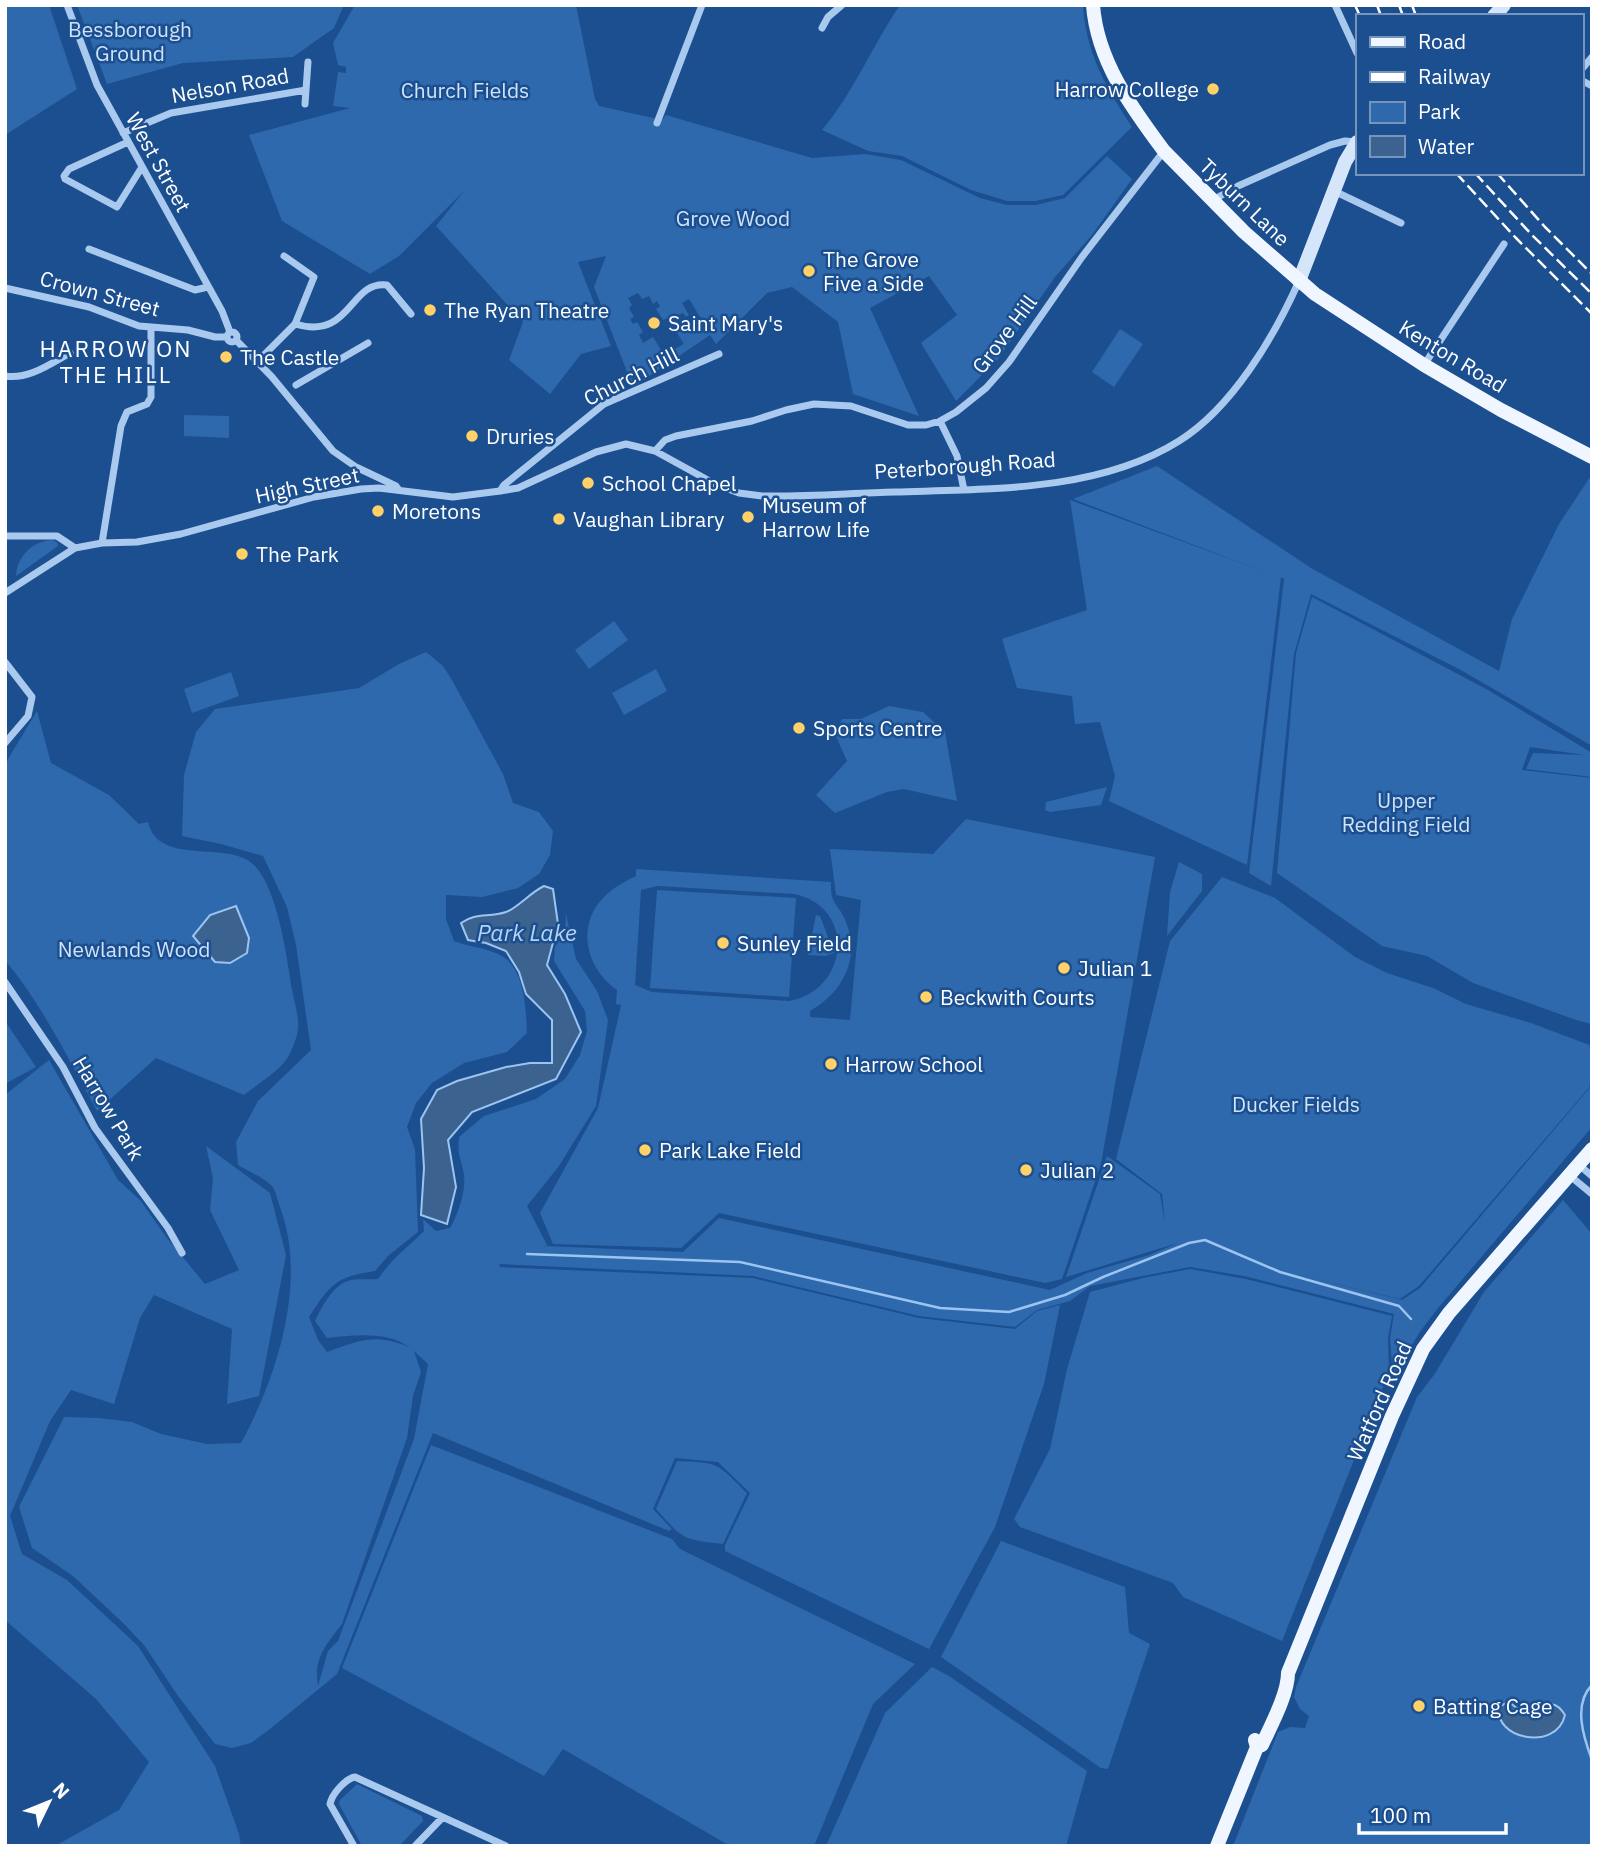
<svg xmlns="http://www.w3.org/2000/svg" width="1597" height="1851" font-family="'IBM Plex Sans',sans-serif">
<rect width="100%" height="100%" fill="#1b4f8f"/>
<path fill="#2e69ad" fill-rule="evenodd" d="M5,5h44l28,84 -72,46z
M77,5h267l-10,23 -41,29 -110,6 -76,21z
M355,5h221l19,94 4,7 63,14 4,-5 146,43 53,-4 36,6 79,38 27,7h29l29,-7 42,-42 25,23 -40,56 -37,42 -57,82 -42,42 -35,-58 36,-28 -28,-39 -59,32 49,108 -66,-22 -15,-72 -46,-35 -25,6 -51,51 -6,-9 -77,52 -39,-100 12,-31 -28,6 33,84 -30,8 -31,40 -41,-34 14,-38 -87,-96 29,-36 -66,66 -29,18 -88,-53 -33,-86 101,-27 -17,-2 5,-34 8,1v-6l-8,-2 -5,-22zM638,293l4,6 7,-3 4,8 4,-3 3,5 -4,3 7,11 4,-2 5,7 7,-4 -2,-5 6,-3 3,4 3,-2 -7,-12 7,-4 13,21 -10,6 -2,-2 -3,2 3,4 -4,2 -2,-3 -7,4 7,11 -20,11 -11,-18 -10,6 -4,-8 4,-3 -6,-10 -4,2 -3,-5 4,-2 -5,-9 3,-3 -4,-7z
M900,5h183c3,49 23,82 49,122l-69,68 -28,6h-28l-36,-11 -69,-34 -34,-5 -46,-21c32,-38 50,-84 78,-125z
M1120,329l23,15 -29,43 -22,-15z
M184,415l45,1v22l-45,-2z
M1157,466l154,102 188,103 13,-52 47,-95 33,-50v272l-133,-77 -148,-75 -17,60 -23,232 -22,-13 35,-294 -3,-2 -34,288 -138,-64 6,-25 -15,-54 -25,2 -3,-28 -55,-8 -15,-49 85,-29 -17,-110 190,70 -187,-71z
M52,540l5,2 1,4 -42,30c1,-20 17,-35 36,-36z
M1312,597l176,93 104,63v24l-66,-8 7,-16 51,2 -54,-8 -8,23 70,8v246l-16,-4 -103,-37 -46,-27 -45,-10 -105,-73 19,-220z
M614,621l14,19 -39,29 -14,-19z
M426,652l17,14 9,14 51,94 10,29 26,9 14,19 -3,24 -11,19 -21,14 -36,9 -36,-2v24l8,22c15,6 34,7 48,15 23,14 24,53 25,77l-20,19 -43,11 -32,20 -16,20 -9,24 8,22 3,83 -29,23 -14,16c-40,6 -44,13 -66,46l9,23 9,12c33,-12 48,-19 82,-5 -21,-16 -57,-12 -82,-9l-12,-17c7,-14 17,-35 33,-40 9,-3 21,-1 30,-2 14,-21 29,-31 46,-48l-1,-12 13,12 14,-3c8,-13 16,-37 14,-53 -3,-18 -7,-18 -5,-38l25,-21 52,-17 29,-20 15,-24 7,-24 -2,-20 -31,-50 1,-14 10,-15 1,-18 10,45 21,32 11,29 -12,86 -37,60 -32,40 20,39 -3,3 3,-2 136,6 36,-34 331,72 37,-17 62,-18 29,-12 -112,34 41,-121 53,38 5,29 -3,-29 -46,-35 54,-218 52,-64 53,21 80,59 32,16 46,15 33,16 65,19 61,23v38l-173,202 -19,13 -104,-25 106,26 18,-12 172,-203v42l-154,181 -19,25 -26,44 -3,-39 4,-24 -150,-38 -54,-9 -100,19 -20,15 -33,9 -22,17 -96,-11 -166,-40 -253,-12 -1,3 254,11 166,40 96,11 22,-18 23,-6 -16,79 -49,143 -66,122 -204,-98v-6l25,-52 -32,-31 -43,-4 -22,51 19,20 -3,2 -236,-98 -96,241 -67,55 -19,14 -19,5 -17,-4 -37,-48 -34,-51 -21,-22 -50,-47 -41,-28 -13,-41 45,-90 35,1 33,4 29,12 46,10 34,-1c36,-66 66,-160 40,-233 -3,-8 -5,-20 -10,-25 -9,-8 -23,-14 -33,-20l-2,-23 22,-41 53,-51 -15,-105 -9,-38 -24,-51 -42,-12 -39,-8 2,-61 12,-43 19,-23 144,-21 40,-24zM414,1351l14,13 -14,75 -76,202 -10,10 -10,35c-5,-28 8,-41 24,-62l65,-186 6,-42 8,-24z
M656,669l11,22 -43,24 -12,-22z
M231,672l8,24 -47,17 -8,-24z
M889,706l34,6 22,20 12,69 -53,-12 -17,3 -52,21 -19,-18 31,-34 -12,-27 7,-15h19z
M37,711l14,52 58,32 30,29 9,-2c10,43 73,20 101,39 28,18 38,98 43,129 2,11 7,26 6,37 0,9 -6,23 -10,30 -6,12 -33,29 -44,38l-88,-37 -59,53c-28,-51 -54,-105 -92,-151v-190l3,-11z
M1107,787l-6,18 -51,7 -5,-2 1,-8z
M966,819l189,38 -54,307 -39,115 -17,4 -326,-70 -38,35 -128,-4 -13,-31 58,-105 23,-103 -5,-1 1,-14c-31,-21 -41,-64 -14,-92 9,-10 21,-16 33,-22v-7l195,13c-1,24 7,20 15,40 15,37 -4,71 -36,89v6l40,3 11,-120 -25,-5 -6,-46 103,5zM657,886l137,8c62,12 56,96 -5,107l-137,-9 -17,-7 6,-95z
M1179,862l23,12v17l-35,45 3,-44z
M657,890l139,8 -7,99 -139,-9z
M816,915l4,1 14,37 -9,3 -17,-1z
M5,1021l31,46 -31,17z
M49,1060l69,120 22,20 27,38 38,46 34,-14 -29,-60 3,-32 -7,-32 64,47 16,62 -27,141 -32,8 5,-75 -78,-34 -14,23 -26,86 -43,-14 -21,31 -40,95 12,38 45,26 71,66 77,120 24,68 2,12h-186l64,-36 30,-48 -53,-63 -91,-79v-525z
M1563,1200l29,34v612h-359l45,-114 12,-5 15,1 4,-12 -9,-7 -6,-12 2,-10 121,-290 17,-22 50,-83z
M1190,1269l56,10 146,37 -4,22 1,34 -107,269 -99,-44 -10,-14 -153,-56 -6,-8 36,-70 17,-80 23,-77 53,-14z
M431,1445l241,94 8,10 235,115 -42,40 -59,142h-84l-167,-97 -19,27 -202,-108z
M677,1461c43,2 39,1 70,32l-24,51c-42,-5 -39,-4 -67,-35z
M1001,1541l124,46 4,46 21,11 -42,125 -7,-1 -160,-111z
M932,1667l17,9 138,95 -21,75h-240l59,-133z
M357,1784l65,32 1,5 -24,25h-37l-23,-42 1,-4z"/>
<path fill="#3c6290" stroke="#9cc4f0" stroke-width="2" d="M544,886l9,3 5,35 -11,41 18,29 16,38 -25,47 -84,33 -24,28 8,47 -9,37 -26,-9 3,-47 -3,-49 16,-29 20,-9 49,-14 24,-4h22v-43l-26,-26 -7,-22 -13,-21 -20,-8 -18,-3 -7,-17c15,-11 28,-5 45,-11 10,-3 25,-20 38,-26z
M236,906l13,32 -2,15 -17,10 -15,-1 -22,-26 17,-21z
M1509,1702c3,2 6,5 9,7 18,8 32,-19 47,6 -9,38 -74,23 -65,-9z"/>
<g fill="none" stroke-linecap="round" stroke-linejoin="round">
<path stroke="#9cc4f0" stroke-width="2.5" d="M527,1254l213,8 200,46 69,4 56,-17 38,-18 86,-34 16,-3 75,32 119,34 12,13
M1592,1685c-19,19 -9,51 0,75"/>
<path stroke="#a9c9ee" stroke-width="7" d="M67,5l30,80 125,226 8,21
M1335,5l22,48
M822,28l6,-11 14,-12
M1581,70l11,-13
M1581,80l11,6
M305,104l3,-42
M657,123l45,-118
M123,133l48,-20 135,-23
M128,142l-59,27 -5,7 1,3 52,28 25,-40
M1334,191l67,32
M1213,200l25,-14 92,-41 15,-4 12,1
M89,249l106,41 13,-3
M284,256l30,21 -19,47
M5,288l84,19 50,19 49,4 27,7h11
M227 337a5 5 0 1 1 10 0a5 5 0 1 1-10 0Z
M236,340l36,37 61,74 23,16 40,19 3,4
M257,362l38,-38c57,17 54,-44 92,-39l24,29
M1424,365l80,-121
M5,376c23,4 45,-12 65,-23
M296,385l72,-42
M940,421l17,35 7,34
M655,451l10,-11 11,-4 76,-15 34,-11 28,-6 37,2 57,19h18l14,-4 16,-9 30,-24 23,-26 73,-105 82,-106
M500,491l4,-6 100,-81 115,-50
M5,536h52l18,12
M102,543l19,-117 6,-14 20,-8 4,-7v-69
M5,593l70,-45 27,-5 35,-1 44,-8 133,-37 47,-8 18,-1 74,9 47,-6 18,-3 78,-36 30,-8 29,7 60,33 24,9 23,3c45,1 89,-3 133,-4 93,-3 203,0 284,-51 53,-33 95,-104 120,-160
M5,662l27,35 -4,19 -23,27
M5,982l58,85 32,61 73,100 14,25
M1579,1165l13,11
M1569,1175l23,19
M354,1846l-24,-42c2,-10 15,-25 25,-27l151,69
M415,1846l27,-28"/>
<path stroke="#d6e6fa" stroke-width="14" d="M1494,16l10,-11
M1299,281l46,-119 12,-20"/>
<path stroke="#f0f6ff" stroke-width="14" d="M1093,5c4,56 39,103 71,146l80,81 71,62 109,71 77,45 91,47
M1257,1747l5,-2c9,-20 26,-51 26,-72l104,-257 31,-67 26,-36 143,-164
M1217,1846l40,-99 -2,-7"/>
<path stroke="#fff" stroke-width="2.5" stroke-dasharray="12 5" stroke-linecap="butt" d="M1355,5l5,11
M1377,5l4,11
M1399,5l4,11
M1412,5l4,11
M1456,173l59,64 77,77
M1475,173l56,61 61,60
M1497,173l48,54 47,47"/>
</g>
<g fill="#ffd166" stroke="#1b4f8f" stroke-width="2.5">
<circle cx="1213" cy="89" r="7"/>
<circle cx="809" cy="271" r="7"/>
<circle cx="430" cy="310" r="7"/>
<circle cx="654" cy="323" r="7"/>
<circle cx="226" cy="357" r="7"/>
<circle cx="472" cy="436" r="7"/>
<circle cx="588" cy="483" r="7"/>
<circle cx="378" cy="511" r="7"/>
<circle cx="748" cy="517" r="7"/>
<circle cx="559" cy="519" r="7"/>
<circle cx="242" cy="554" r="7"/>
<circle cx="799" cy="728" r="7"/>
<circle cx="723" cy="943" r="7"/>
<circle cx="1064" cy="968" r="7"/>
<circle cx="926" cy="997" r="7"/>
<circle cx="831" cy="1064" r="7"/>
<circle cx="645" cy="1150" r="7"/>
<circle cx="1026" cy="1170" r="7"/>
<circle cx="1419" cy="1706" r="7"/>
</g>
<g text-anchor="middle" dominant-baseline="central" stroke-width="5" stroke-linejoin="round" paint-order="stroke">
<g font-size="21" fill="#cfe3fa" stroke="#1b4f8f">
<text x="130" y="29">Bessborough<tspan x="130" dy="24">Ground</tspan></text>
<text x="465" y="90">Church Fields</text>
<text x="733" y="218">Grove Wood</text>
<text x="1406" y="800">Upper<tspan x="1406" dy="24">Redding Field</tspan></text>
<text x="134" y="949">Newlands Wood</text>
<text x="1296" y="1104">Ducker Fields</text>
</g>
<g font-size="21" fill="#fff" stroke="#1b4f8f">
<text transform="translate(230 85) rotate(-10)">Nelson Road</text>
<text transform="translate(159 162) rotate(61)">West Street</text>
<text transform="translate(1245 202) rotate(44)">Tyburn Lane</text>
<text transform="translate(100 293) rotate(15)">Crown Street</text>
<text transform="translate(1004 334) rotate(-53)">Grove Hill</text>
<text transform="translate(1453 356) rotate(31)">Kenton Road</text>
<text transform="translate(631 376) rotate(-27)">Church Hill</text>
<text transform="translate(965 465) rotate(-4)">Peterborough Road</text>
<text transform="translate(307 485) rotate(-12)">High Street</text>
<text transform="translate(109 1108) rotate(59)">Harrow Park</text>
<text transform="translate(1379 1401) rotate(-66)">Watford Road</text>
</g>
<g font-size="21" fill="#fff" stroke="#1b4f8f" text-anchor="start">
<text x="1199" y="89" text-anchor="end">Harrow College</text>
<text x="823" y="259">The Grove<tspan x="823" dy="24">Five a Side</tspan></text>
<text x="444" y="310">The Ryan Theatre</text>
<text x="668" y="323">Saint Mary's</text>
<text x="240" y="357">The Castle</text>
<text x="486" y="436">Druries</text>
<text x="602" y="483">School Chapel</text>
<text x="762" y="505">Museum of<tspan x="762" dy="24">Harrow Life</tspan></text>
<text x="392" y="511">Moretons</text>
<text x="573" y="519">Vaughan Library</text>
<text x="256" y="554">The Park</text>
<text x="813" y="728">Sports Centre</text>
<text x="737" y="943">Sunley Field</text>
<text x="1078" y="968">Julian 1</text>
<text x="940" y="997">Beckwith Courts</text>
<text x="845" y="1064">Harrow School</text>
<text x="659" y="1150">Park Lake Field</text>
<text x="1040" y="1170">Julian 2</text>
<text x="1433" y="1706">Batting Cage</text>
</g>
<g font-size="23" letter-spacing="2" fill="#fff" stroke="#1b4f8f">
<text x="116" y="348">HARROW ON<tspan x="116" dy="26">THE HILL</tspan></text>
</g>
<g font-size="23" font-style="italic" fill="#b5d3f5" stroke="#1b4f8f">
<text x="527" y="932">Park Lake</text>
</g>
</g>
<rect width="1597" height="1851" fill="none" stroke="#ffffff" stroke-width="14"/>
<rect x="1356" y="14" width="228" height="161" fill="#1b4f8f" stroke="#7695bc" stroke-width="2"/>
<rect x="1370" y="37" width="35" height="10" fill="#f0f6ff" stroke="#7695bc" stroke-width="2"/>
<text x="1418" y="49" font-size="21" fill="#ffffff">Road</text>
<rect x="1370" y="72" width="35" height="10" fill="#ffffff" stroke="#7695bc" stroke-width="2"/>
<text x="1418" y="84" font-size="21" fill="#ffffff">Railway</text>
<rect x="1370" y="102" width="35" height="21" fill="#2e69ad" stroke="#7695bc" stroke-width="2"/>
<text x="1418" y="119" font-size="21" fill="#ffffff">Park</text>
<rect x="1370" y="136" width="35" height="21" fill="#3c6290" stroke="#7695bc" stroke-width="2"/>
<text x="1418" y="154" font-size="21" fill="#ffffff">Water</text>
<g transform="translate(49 1802) rotate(47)" stroke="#1b4f8f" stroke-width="5" paint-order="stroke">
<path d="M0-5L12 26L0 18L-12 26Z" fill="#ffffff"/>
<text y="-10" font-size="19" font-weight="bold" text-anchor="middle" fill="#ffffff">N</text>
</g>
<path d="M1359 1823v10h147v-10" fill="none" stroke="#ffffff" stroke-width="3.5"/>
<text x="1370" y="1823" font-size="21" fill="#ffffff" stroke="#1b4f8f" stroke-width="5" paint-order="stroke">100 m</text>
</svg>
